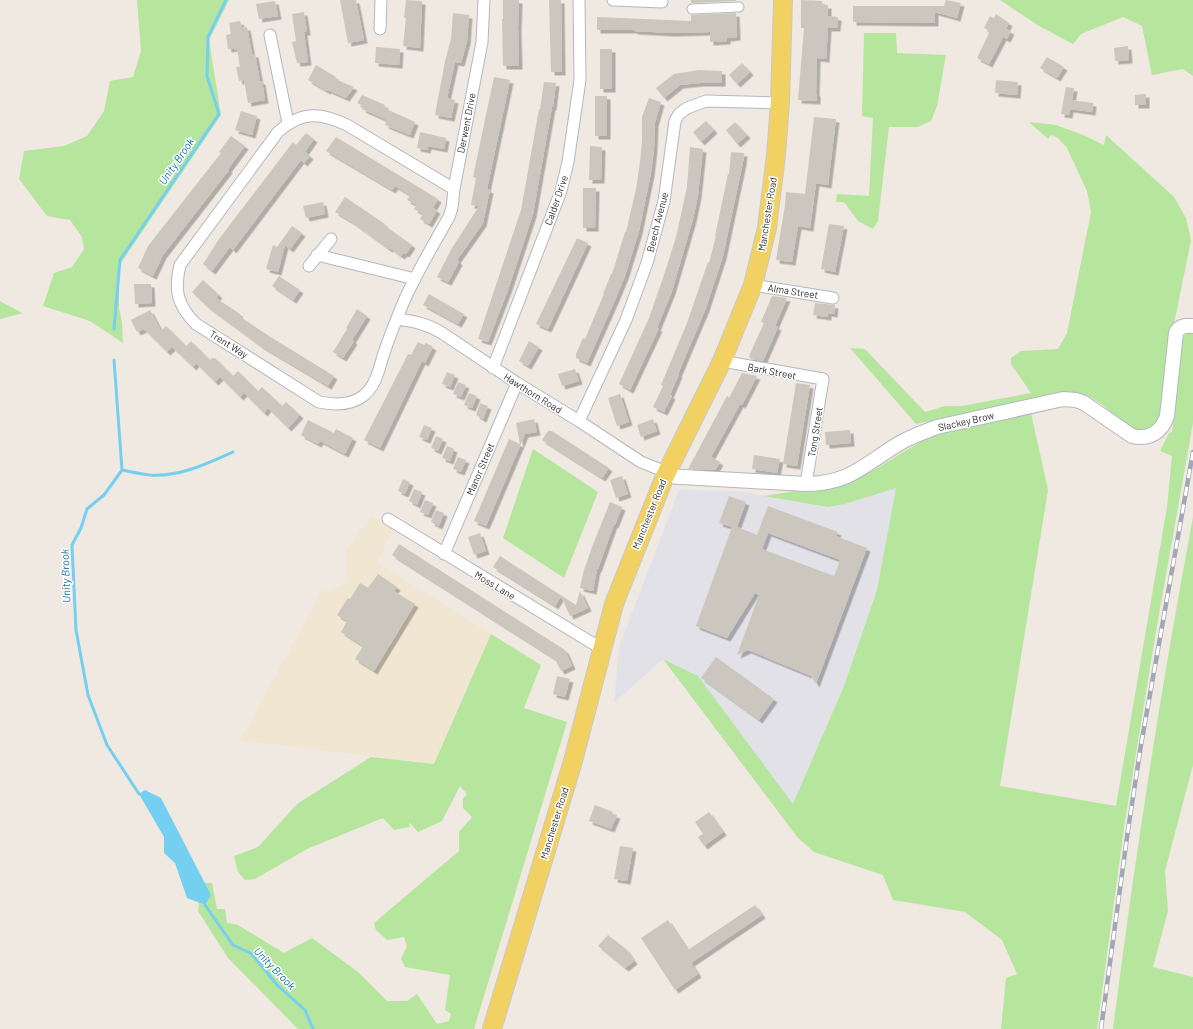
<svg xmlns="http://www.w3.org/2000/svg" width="1193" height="1029" font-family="Barlow,sans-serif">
<defs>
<filter id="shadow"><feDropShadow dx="3.5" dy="3.5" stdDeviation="0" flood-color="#0004"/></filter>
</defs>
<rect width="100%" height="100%" fill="#efe9e1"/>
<path fill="#e3e1e8" d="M897,487l-20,103 -33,96 -51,119 -96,-129 -34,-17 -49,44 5,-56 60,-157 59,1 90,16 17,-3z"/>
<path fill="#f0e6d1" d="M372,516l21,12 -16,35 114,71 -57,130 -194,-24 81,-147 27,-11 -2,-32z"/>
<path fill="#b6e59e" d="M137,0h92l-20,40 12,75 -102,151v42l3,14 1,21 -33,-22 -47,-15 11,-33 18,-6 12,-18 -2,-12 -12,-17 -23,-4 -28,-37 5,-28 40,-5 23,-10 17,-25 6,-30 23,-4 8,-26z
M1000,0h193v76l-10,-7 -31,6 -10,-49 -19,-9 -42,17 -8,10 -34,-18z
M864,33h32l1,20 49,2 -9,51 -6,15 -13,6h-29l-11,94 -5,8 -15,-8 -14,-19h-8l1,-8 32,2 4,-78 -11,-2z
M1029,122l27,3 27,10 21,10 2,-10 68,62 12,21 5,22 -17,84 -11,89 -10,16 -10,2 -13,-4 -30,-24 -16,-9 -19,-2 -149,32 -66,-76 15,1 60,63 20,-6h17l69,-13 -20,-29v-6l10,-7 37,-2 9,-16 24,-121 -4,-21 -20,-43 -9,-10 -7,-3 -3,4z
M0,301l22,12h1l-23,6z
M1187,332h6v91l-38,214 -31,191 -27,201h-96l5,-51 11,-4 -15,-34 -37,-28 -72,-12 -10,-25 -69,-23 -16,-14 -135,-179 35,17 95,128 51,-118 33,-96 19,-102 -51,16 -17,3 -64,-11c14,-2 28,-5 42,-6 14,-2 27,-1 39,-6 31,-11 58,-35 88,-48l98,-23 17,77 -48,296 116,20 51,-299 5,-51 -12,-5 9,-18 3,-1 11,-94z
M533,449l65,43 -34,86 -61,-40z
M1193,517v248l-28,106 3,40 -15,56 40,10v52h-80c22,-172 48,-342 80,-512z
M491,634l50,31 -17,43 43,14 -93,307h-176l-70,-71 -30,-47 1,-8 6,2 5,-10 -6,-12h8l5,26h8l2,14 11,2 46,28 28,-15 46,34 29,29h20l10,-7 20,30 12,-3 2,-7 -6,-4 5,-35 -45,-8 -4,-8 6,-13 -3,-9 -17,3 -11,-10 -2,-7 85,-72v-19l13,-15 -9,-9v-9l4,-5 -7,-8 -18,35 -24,11 -9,-10 1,5 -16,3 -11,-12 -76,31 -52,30 -10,1 -7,-8 -4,-16 24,-9 39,-43 74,-47 63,7z"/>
<path fill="#75cff0" d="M145,790l16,8 50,97 -6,10 -18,-7 -12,-35 -11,-10v-16l-25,-43z"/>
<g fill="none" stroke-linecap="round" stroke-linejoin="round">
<path stroke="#75cff0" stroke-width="3" d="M114,329l6,-69 99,-146 -12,-38 1,-39 18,-37
M114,360l8,110 -18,25 -17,14 -6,19 -9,17 4,85 12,65 19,50 32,49
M122,470c9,2 19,4 28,5 30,2 56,-11 83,-23
M205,905l28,40 19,9 25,31 28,25 8,19"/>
</g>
<path fill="#cbc7bf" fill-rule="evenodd" filter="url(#shadow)" d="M340,0h16l8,40 -16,3z
M406,0l16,1 -2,47 -17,-2 3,-28h-2z
M503,0h16l-1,28 1,38h-16l-1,-47h1z
M549,0h12l1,72h-11z
M691,0h45v1l-45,2z
M801,0l21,1v4h6v11l10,1 -1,11h-9l-2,31 -9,-1 -1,35h1v8l-19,-1 6,-72h-3z
M946,0l15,3 -4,15 -22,-6v11l-82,-1v-16h91z
M275,1l3,15 -19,3 -3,-15z
M304,12l3,20h-3l4,30 -11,1 -5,-21 4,-1 -4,-27z
M453,13l16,2 -2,26 -6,22 -6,-1 -8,36 8,2 -4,18 -16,-3 10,-54 6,-22z
M736,13l1,24 -10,1v3l-17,1v-10l-39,1 -37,-2v-1h-37v-13l94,4v-6z
M996,14l13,9 -3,6 5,2 -4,8 -4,-2 -14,27 -12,-6 13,-27 -6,-3 6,-12 4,2z
M240,21l2,7 5,-1 5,27h3l5,27h2l3,19 -17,3 -4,-23 -5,1 -3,-14h4l-3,-18 -3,1v-2l-6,1 -2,-14 5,-1 -2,-11z
M1128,46l1,14 -14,1 -1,-13z
M376,47l24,2 -1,16 -24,-2z
M600,49h12v40h-12z
M1047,57l17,10 -7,11 -17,-10z
M742,63l8,9 -13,12 -8,-9z
M316,65l20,12 -1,2 19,8 -8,11 -18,-8 -1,1 -19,-11z
M699,70l23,1v12h-22l-20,2 -16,13 -8,-10 18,-14z
M494,77l16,3 -23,109 3,1 -7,33 -26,37 2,2 -11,20 -11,-5 15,-29 27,-42 -8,-1 5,-27 -3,-1z
M996,80l22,2 -1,13 -22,-2z
M544,82l12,1 -3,24h-1l-19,107 -24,73 -21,55 -10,-3 43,-129 18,-101h1z
M1066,87l8,1 -2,12 21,3 -1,9 -22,-3 -1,6 -8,-1z
M1146,94v11h-11v-10z
M362,95l23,10 -1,3 31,14 -5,13 -25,-10 2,-5 -25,-11 1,-3 -6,-3z
M595,96h12v40h-12z
M649,98l12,4 -6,21 -1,25 -3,25 -12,58 -14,45 -10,24 -28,63 -11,-5v-4l7,-16 2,1 19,-45h-1l8,-20h1l13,-42h1l10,-43 4,-27 2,-21v-24z
M241,111l16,5 -5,19 -17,-5z
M814,117l22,2 -8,66 -12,-2 -6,45 -12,-2 -6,36 -16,-2 9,-55 1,-13 19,2z
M706,121l8,9 -13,12 -8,-10z
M735,122l12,13 -10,9 -11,-14z
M420,132l26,6 -2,11 -16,-3 -1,4 -10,-2z
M306,133l8,6 -9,13 5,4 -6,7 -3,-3 -68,90 -3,-3 -18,24 -9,-7 16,-25 74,-97 3,3z
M231,136l14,10 -17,23 1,1 -66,85 -10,21 -15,-8 10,-22 73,-93 -2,-1z
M336,137l102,62 -5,9 4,2 -8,14 -9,-5 3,-5 -9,-5 3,-4 -10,-5 3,-5 -15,-9 -3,4 -66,-39z
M590,146l12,1 -1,33h-12z
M690,147l13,2 -5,46 -5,24 -21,72 -15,37h2l-29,62 -11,-6 30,-66 15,-43 12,-38 11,-50z
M731,152l13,1 -1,9 -20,94 -17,52 -28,66h1l-9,21 2,1 -8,16 -11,-5 10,-21 -2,-1 26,-62 21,-61 1,1 7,-27h-1l13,-62h1z
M583,188h13l-1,40h-12z
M345,197l40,27 -1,1 28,20 -6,9 -2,-1 -3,3 -11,-8 -1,1 -37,-27 -17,-10z
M323,202l2,12 -19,4 -3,-12z
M829,224l15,2 -9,46 -14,-3z
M292,226l10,7 -12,16 -5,-4 -7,27 -12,-3 7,-24 4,2z
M577,238l11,5 -40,86 -12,-5z
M279,276l21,14 -7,10 -21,-14z
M203,280l16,15 -3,3 24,16 -1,2 30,20 65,40 -6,10 -67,-40 -53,-39 -16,-15z
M134,284h17l1,19 -17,1z
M429,294l35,20 -6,10 -35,-19z
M772,296l15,2 -12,28 3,1 -15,34 -12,-2 -2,-3 15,-33 -3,-1z
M815,303l20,2 -1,9 -6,-1v4l-15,-2z
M357,309l10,7 -15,24 2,1 -11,17 -10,-6 14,-23 -1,-1z
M150,310l11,21 5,-5 20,20 5,-5 19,19 2,-2h3l18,18 5,-5 20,20 4,-4 20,19 4,-4 14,13 -12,13 -20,-20 -4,5 -20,-20 -4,4 -20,-20 -5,5 -19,-19 -3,4 -21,-20 -5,5 -23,-23 -7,3 -6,-12z
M529,341l10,6 -11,19 -9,-5z
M418,342l6,3 2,-2 7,4 -8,16 -3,-2 -42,87 -16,-8 44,-86 3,1z
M575,369l4,12 -17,5 -4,-12z
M447,372l8,3 -5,12 -8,-3z
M742,373l15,3 -15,29 -2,-1 -29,53 9,5 -5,8 -27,-1 39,-73 2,2z
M458,382l8,3 -5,12 -8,-3z
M796,383l14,2 -13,81 -14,-2z
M469,393l8,3 -5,12 -8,-3z
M620,394l9,28 -12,4 -9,-28z
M480,403l8,3 -5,13 -7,-4z
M534,419l3,13 -12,2 -39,92 -12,-5 35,-82 11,5 -4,-21z
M653,419l4,12 -16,6 -4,-12z
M308,420l26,13 2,-4 17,9 -8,16 -25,-13 -2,3 -17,-9z
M424,425l8,3 -5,12 -8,-3z
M850,430l1,13 -25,2 -1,-13z
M548,431h4l57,37 -7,10 -60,-38z
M436,436l7,3 -5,12 -7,-3z
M447,446l7,3 -4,12 -8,-3z
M754,455l26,4 -3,14 -25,-4z
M458,457l8,3 -5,12 -8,-3z
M622,476l6,18 -12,4 -6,-18z
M403,479l7,3 -5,12 -7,-3z
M414,489l8,3 -5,13 -8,-4z
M729,496l17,6 -9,25 20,8 11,-29 70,26 -2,4 31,12 -51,136 -5,-8 -63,-26 -11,5 22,-60 -4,-2 -28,45 -31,-12 36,-99 -13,-4zM768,533l72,27 -6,16 -72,-27z
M425,500l8,3 -5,12 -8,-3z
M610,502l12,5 -7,18 -1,-1 -16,45h-1l-4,22 -13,-3 4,-18 8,-23z
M436,510l8,3 -5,13 -8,-4z
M480,533l6,18 -12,4 -6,-18z
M399,544l166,106 7,16 -11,5 -6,-12 -163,-104z
M500,556l76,49 4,-14 8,17 -18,8 -9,-20 -6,10 -62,-39z
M378,574l19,13 -3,4 21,13 -41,67 -19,-12 8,-13 -22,-14 6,-11 -10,-6 11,-17 2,1 10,-16 8,5z
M716,657l58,42 -15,21 -58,-42z
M557,676l13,3 -5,18 -12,-3z
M595,805l18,7 -1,2 5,1 -6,14 -22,-8z
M709,812l14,20 -19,14 -6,-9 5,-3 -8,-12z
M620,846l13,2 -6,33 -13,-2z
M755,905l7,10 -71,48 7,11 -23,16 -34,-52 27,-18 20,30z
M608,935l18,14 8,12 -9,7 -27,-22z"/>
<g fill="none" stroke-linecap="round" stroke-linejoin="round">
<defs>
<path id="pedestrian" d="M692,9l47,-2"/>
<path id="minor" d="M613,0l49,2
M380,29l1,-29
M270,35l18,88
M454,189l-107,-64c-27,-13 -46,-14 -69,7l-98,133c-6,25 -3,40 16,59l123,78c15,3 31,4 44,-6 14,-11 16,-28 21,-43 6,-18 13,-35 20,-52 13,-29 29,-56 45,-84l3,-9 2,-19 28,-147 2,-42
M317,255l98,24
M309,266l22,-27
M753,285l80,13
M397,319c17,2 31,5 45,14l75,50 62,38 62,41 25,10
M722,361l101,18 -17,105
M493,368l68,-177 7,-29 12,-82 -1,-80
M579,421l47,-101 21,-57 17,-62 11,-80 4,-7 8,-6 19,-7 74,2
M388,519l214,130
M444,554l73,-171"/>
<path id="tertiary" d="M665,476l141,8c44,0 60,-21 94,-41 12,-7 24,-11 37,-16l126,-28 13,1 8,3 48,33c17,4 30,-4 35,-20l9,-83c3,-7 10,-8 17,-7"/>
<path id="primary" d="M492,1029l81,-268 41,-157 51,-128 57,-115 31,-76 14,-57 9,-73 4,-52 3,-103"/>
</defs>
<use href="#pedestrian" stroke="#b4b7c1" stroke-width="11"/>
<use href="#minor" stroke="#b4b7c1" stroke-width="13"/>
<use href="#tertiary" stroke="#b4b7c1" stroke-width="16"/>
<use href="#primary" stroke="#c9c9c9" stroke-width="20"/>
<use href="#pedestrian" stroke="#fff" stroke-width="9"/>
<use href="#minor" stroke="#fff" stroke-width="11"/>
<use href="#tertiary" stroke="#fff" stroke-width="14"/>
<use href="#primary" stroke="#f2d163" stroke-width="18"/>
<defs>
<path id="rail" d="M1101,1029l27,-199 13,-85 52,-293"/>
</defs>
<use href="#rail" stroke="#a3a6b8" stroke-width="4.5"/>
<use href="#rail" stroke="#fff" stroke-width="3" stroke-dasharray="9" stroke-linecap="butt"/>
</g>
<g text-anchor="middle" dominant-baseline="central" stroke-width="3" stroke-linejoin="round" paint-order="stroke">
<g font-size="10" fill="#2e2e2e" stroke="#fff">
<text transform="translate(466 123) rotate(-79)">Derwent Drive</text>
<text transform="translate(556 200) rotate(-71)">Calder Drive</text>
<text transform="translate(767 214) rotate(-81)">Manchester Road</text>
<text transform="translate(657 222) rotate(-76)">Beech Avenue</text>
<text transform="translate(793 291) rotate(9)">Alma Street</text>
<text transform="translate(229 344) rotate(32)">Trent Way</text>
<text transform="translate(772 371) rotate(11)">Bark Street</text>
<text transform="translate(533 393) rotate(32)">Hawthorn Road</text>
<text transform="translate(966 421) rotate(-13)">Slackey Brow</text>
<text transform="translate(815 432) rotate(-81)">Tong Street</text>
<text transform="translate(480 469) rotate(-67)">Manor Street</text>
<text transform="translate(649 514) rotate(-68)">Manchester Road</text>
<text transform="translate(495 585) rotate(31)">Moss Lane</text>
<text transform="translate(554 823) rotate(-73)">Manchester Road</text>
</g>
<g font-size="11" font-style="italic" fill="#0d6fa3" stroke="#fff">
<text transform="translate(176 161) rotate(-56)">Unity Brook</text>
<text transform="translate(65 576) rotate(-92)">Unity Brook</text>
<text transform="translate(275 968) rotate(46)">Unity Brook</text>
</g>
</g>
</svg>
